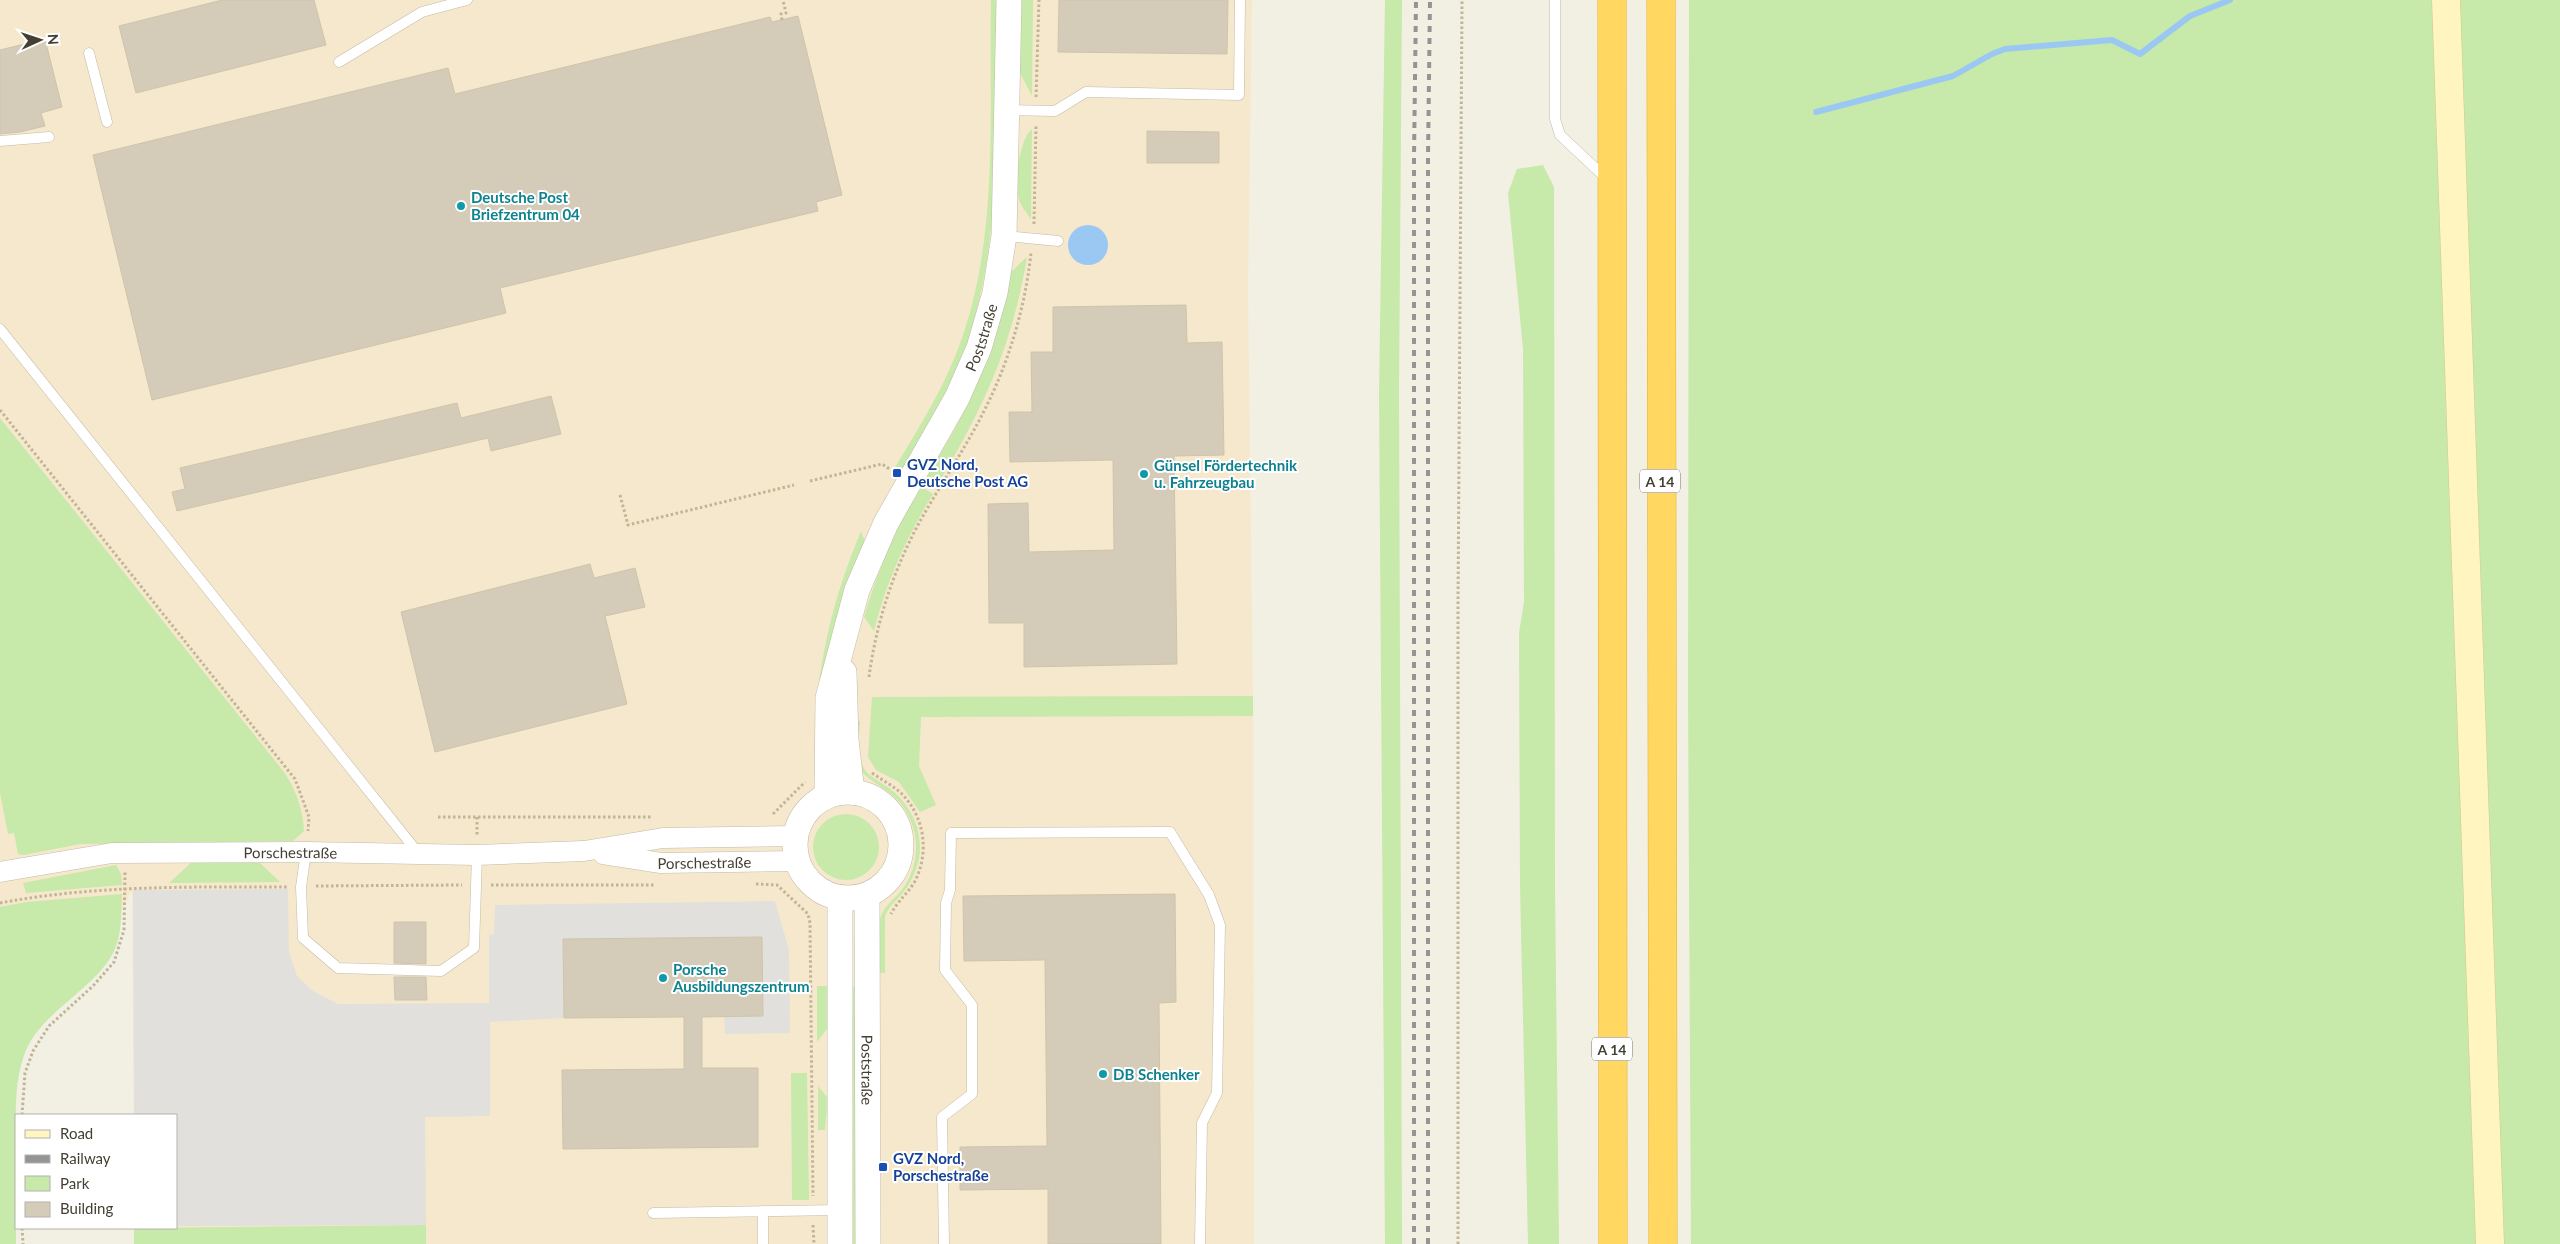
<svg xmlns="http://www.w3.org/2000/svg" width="2560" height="1244" font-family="Lato,sans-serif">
<rect width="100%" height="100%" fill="#f2efe3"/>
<path fill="#f6e8cc" d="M0,0h1252l-4,290 5,406 1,548h-1120v-16h42v-113h-42l-2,-224 -38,67 -94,24z"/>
<path fill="#c7e9a9" d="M991,0h7c-2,125 7,255 -42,373 -14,35 -36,67 -55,99l-7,-3c26,-43 52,-84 68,-131 37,-106 27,-227 29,-338z
M1021,0h12l-1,96 -12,-23z
M1385,0h17l-3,389 3,855h-17l-6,-851z
M1689,0h746l42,1244h-786l-3,-550z
M2458,0h102v1244h-60z
M1032,129l-1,90c-4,-6 -9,-11 -11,-17 -7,-13 -1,-63 12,-73z
M1543,165l11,22 1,706 4,351h-31l-8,-359 -1,-252 5,-31 -1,-253 -15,-156 9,-24z
M1027,257c-15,91 -45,154 -92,232l-12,-7 31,-51 24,-49 14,-35 18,-74z
M0,418l284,354c12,18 19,37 20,59l-11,10 -213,3 -56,11 -6,-1 -4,-21 -6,1 -8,-41z
M920,486l13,8c-26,42 -47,88 -59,137l-10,-14c14,-47 32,-89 56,-131z
M861,531l4,11 -49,164c6,-61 21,-118 45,-175z
M1253,696v20l-332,1 -2,49 17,39 -16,7 -21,-30 -23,-12 -8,-13 4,-60z
M853,721h7c-1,16 -4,35 5,49 5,7 14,11 21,16 23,15 38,44 33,72 -3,14 -9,27 -18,37 -7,8 -13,12 -16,22v56h-6c0,-17 -5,-41 2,-57 5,-13 16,-18 23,-29 16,-24 16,-55 0,-79 -11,-17 -30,-23 -43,-37z
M813 847a33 33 0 1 1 66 0a33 33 0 1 1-66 0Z
M191,863h69l20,19 -111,1z
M116,865l5,9 1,11 -96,8 -3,-10z
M122,894c-1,16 0,34 -5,49 -11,40 -72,65 -90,105 -14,31 -11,68 -11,101 0,32 0,63 0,95h-16v-337l26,-5z
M817,986h18l-1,34 -17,22z
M846,987h10l1,257h-10z
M791,1073h16l2,127h-17z
M818,1086l10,12 -3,32h-7z
M426,1225v19h-292v-16z"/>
<path fill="#e2e0dc" d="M288,889l1,63 8,24 16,15 25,13 151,-1v-68l5,-1 1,-29 280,-4 14,49 1,83 -65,1 -1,-17 39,-1 -1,-79 -199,2 1,79 -74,4v94l-65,1 1,108 -250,1v-111h-42l-1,-225z"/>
<path fill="#9bc8f3" d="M1068 245a20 20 0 1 1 40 0a20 20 0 1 1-40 0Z"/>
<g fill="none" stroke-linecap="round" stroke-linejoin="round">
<path stroke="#9bc8f3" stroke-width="6" d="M1816,112l137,-36 39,-22 13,-5 107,-9 28,14 50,-38 40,-16"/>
</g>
<path fill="#d4ccb8" stroke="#cfc4ab" d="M222,0h92l12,45 -190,48 -17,-67z
M1059,0h169l-1,54 -169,-2z
M798,16l44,179 -26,7 2,9 -318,77 6,25 -354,87 -59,-245 355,-87 7,26 315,-77 2,5z
M45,39l17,68 -21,6 4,13 -25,6 -20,2v-84z
M1147,131l72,1v31h-72z
M1186,305l1,38 35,-1 2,113 -50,1 3,208 -153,3v-44h-35l-1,-119 40,-1 1,49 85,-2 -1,-90 -103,2 -1,-50h23l-1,-60h22v-45z
M551,396l10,38 -70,17 -3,-13 -311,73 -5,-19 13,-3 -5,-21 277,-65 4,15z
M590,564l4,14 41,-10 10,39 -40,9 22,88 -192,48 -34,-140z
M1175,894l1,108 -17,1 2,241h-113v-55l-88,1v-43l87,-1 -2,-186 -81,1 -1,-65z
M394,922h32v42l-32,-1z
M762,937l1,79 -61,1v51h56v79l-195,2 -1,-79 122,-1v-52l-120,1 -1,-79z
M394,977h32l1,23h-32z"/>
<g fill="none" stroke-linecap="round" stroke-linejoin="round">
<defs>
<path id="service" d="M1555,0v119l5,16 48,45
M89,53l18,69
M339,62l83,-50 45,-12
M1008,110l47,1 31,-19 153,3 1,-95
M0,141l49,-4
M1005,236l53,5
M0,329l419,525
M306,852l-5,35 2,51 35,30 103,3 33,-23 3,-93
M653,1213l186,-3
M763,1244v-33
M944,1244l-2,-127 30,-23v-89l-27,-35 1,-67 4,-13 1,-57 219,-1 39,63 11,30 -3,168 -15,30 -2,121"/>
<g id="minor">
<path id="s1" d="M603,854l58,9 137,-2"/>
<path id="s2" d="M0,872l112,-19 194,-1 171,3 107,-4 79,-13 133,-2"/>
</g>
<g id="tertiary">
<path d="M844,672l2,68 6,52"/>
<circle cx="848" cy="845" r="53"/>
<path id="s3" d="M827,796l1,-98 29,-108 29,-67 71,-125 22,-50 16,-55 9,-57 5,-236"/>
<path id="s4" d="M867,895l1,349"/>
<path d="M840,1244v-346"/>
</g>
<path id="secondary" d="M2446,0l44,1244"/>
<path id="motorway" d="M1612,0l1,1244
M1661,0l2,1244"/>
</defs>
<use href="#service" stroke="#c1bba8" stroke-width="11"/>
<use href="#minor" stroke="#c1bba8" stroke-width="21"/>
<use href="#tertiary" stroke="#c1bba8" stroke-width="26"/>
<use href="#secondary" stroke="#d4c890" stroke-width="29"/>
<use href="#motorway" stroke="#e4af2c" stroke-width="29"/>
<path stroke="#c0b596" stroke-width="3" stroke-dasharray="2.5 2.5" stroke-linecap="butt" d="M782,20l-1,-6 5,-1 -3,-13
M1036,97l3,-97
M1034,224l2,-99
M0,410l295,369 14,38 -1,14
M810,481l72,-17 9,6
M620,495l8,30 166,-40
M869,677c7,-53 24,-106 50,-154 20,-36 44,-71 63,-108 26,-50 43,-106 49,-162
M872,773c10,7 20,12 29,20 24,24 29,60 13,90 -7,11 -17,19 -23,31
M773,814l32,-32
M438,817h214
M477,817v19
M756,884l21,1 31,29 2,9 3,273
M491,885h164
M316,886l146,-1
M0,903c94,-18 192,-16 287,-16
M22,1115l3,-42 8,-22 16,-25 44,-40 21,-24 10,-32 1,-58
M813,1225l1,19
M22,1228l1,16
M1458,1244v-639l4,-605"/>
<use href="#service" stroke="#fff" stroke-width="10"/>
<use href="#minor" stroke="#fff" stroke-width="20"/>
<use href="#tertiary" stroke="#fff" stroke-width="25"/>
<use href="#secondary" stroke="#fff5c0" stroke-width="28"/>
<use href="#motorway" stroke="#ffd761" stroke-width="28"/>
<path stroke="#949494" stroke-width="4" stroke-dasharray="6 6" stroke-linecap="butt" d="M1414,1244v-1086l2,-158
M1428,1244v-1087l2,-157"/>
</g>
<g fill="#0f9aa8" stroke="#fff" stroke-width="2">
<circle cx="461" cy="206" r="5"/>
<circle cx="1144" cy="474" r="5"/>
<circle cx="663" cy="978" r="5"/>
<circle cx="1103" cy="1074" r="5"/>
</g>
<g fill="#1a4fb4" stroke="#fff" stroke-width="2">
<rect x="892" y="468" width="10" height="10" rx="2.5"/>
<rect x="878" y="1162" width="10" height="10" rx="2.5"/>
</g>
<g text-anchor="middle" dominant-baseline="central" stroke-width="4" stroke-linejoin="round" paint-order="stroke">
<g fill="#fff" stroke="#7c7970" stroke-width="1">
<rect x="1640" y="469.5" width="40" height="23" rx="4"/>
<rect x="1592" y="1037.5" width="40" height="23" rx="4"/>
</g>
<g font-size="14" font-weight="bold" fill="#443f33">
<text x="1660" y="481">A 14</text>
<text x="1612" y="1049">A 14</text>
</g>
<g font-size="15" font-weight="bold" fill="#0d838f" stroke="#fff" text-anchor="start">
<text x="471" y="197">Deutsche Post<tspan x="471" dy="17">Briefzentrum 04</tspan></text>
<text x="1154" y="465">Günsel Fördertechnik<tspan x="1154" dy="17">u. Fahrzeugbau</tspan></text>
<text x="673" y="969">Porsche<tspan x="673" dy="17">Ausbildungszentrum</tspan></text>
<text x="1113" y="1074">DB Schenker</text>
</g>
<g font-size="15" fill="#443f33" stroke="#fff">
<text stroke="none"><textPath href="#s3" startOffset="492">Poststraße</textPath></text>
<text stroke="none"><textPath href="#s2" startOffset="292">Porschestraße</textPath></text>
<text stroke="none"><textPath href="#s1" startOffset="102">Porschestraße</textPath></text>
<text stroke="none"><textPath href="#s4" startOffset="175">Poststraße</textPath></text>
</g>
<g font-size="15" font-weight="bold" fill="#164399" stroke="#fff" text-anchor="start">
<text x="907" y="464">GVZ Nord,<tspan x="907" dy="17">Deutsche Post AG</tspan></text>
<text x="893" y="1158">GVZ Nord,<tspan x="893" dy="17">Porschestraße</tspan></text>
</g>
</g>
<rect x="15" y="1114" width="162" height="115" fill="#ffffff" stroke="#b4b2ad"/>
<rect x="25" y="1130" width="25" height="8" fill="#fff5c0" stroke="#b4b2ad"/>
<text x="60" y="1139" font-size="15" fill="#443f33">Road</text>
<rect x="25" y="1155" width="25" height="8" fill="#949494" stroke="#b4b2ad"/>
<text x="60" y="1164" font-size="15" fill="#443f33">Railway</text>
<rect x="25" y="1176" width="25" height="15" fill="#c7e9a9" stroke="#b4b2ad"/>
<text x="60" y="1189" font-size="15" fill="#443f33">Park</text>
<rect x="25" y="1202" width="25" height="15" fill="#d4ccb8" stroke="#b4b2ad"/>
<text x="60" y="1214" font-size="15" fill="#443f33">Building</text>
<g transform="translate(40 40) rotate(87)" stroke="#ffffff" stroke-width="4" paint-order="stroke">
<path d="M0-4L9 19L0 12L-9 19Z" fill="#443f33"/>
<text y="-8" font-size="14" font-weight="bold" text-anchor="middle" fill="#443f33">N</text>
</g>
</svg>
